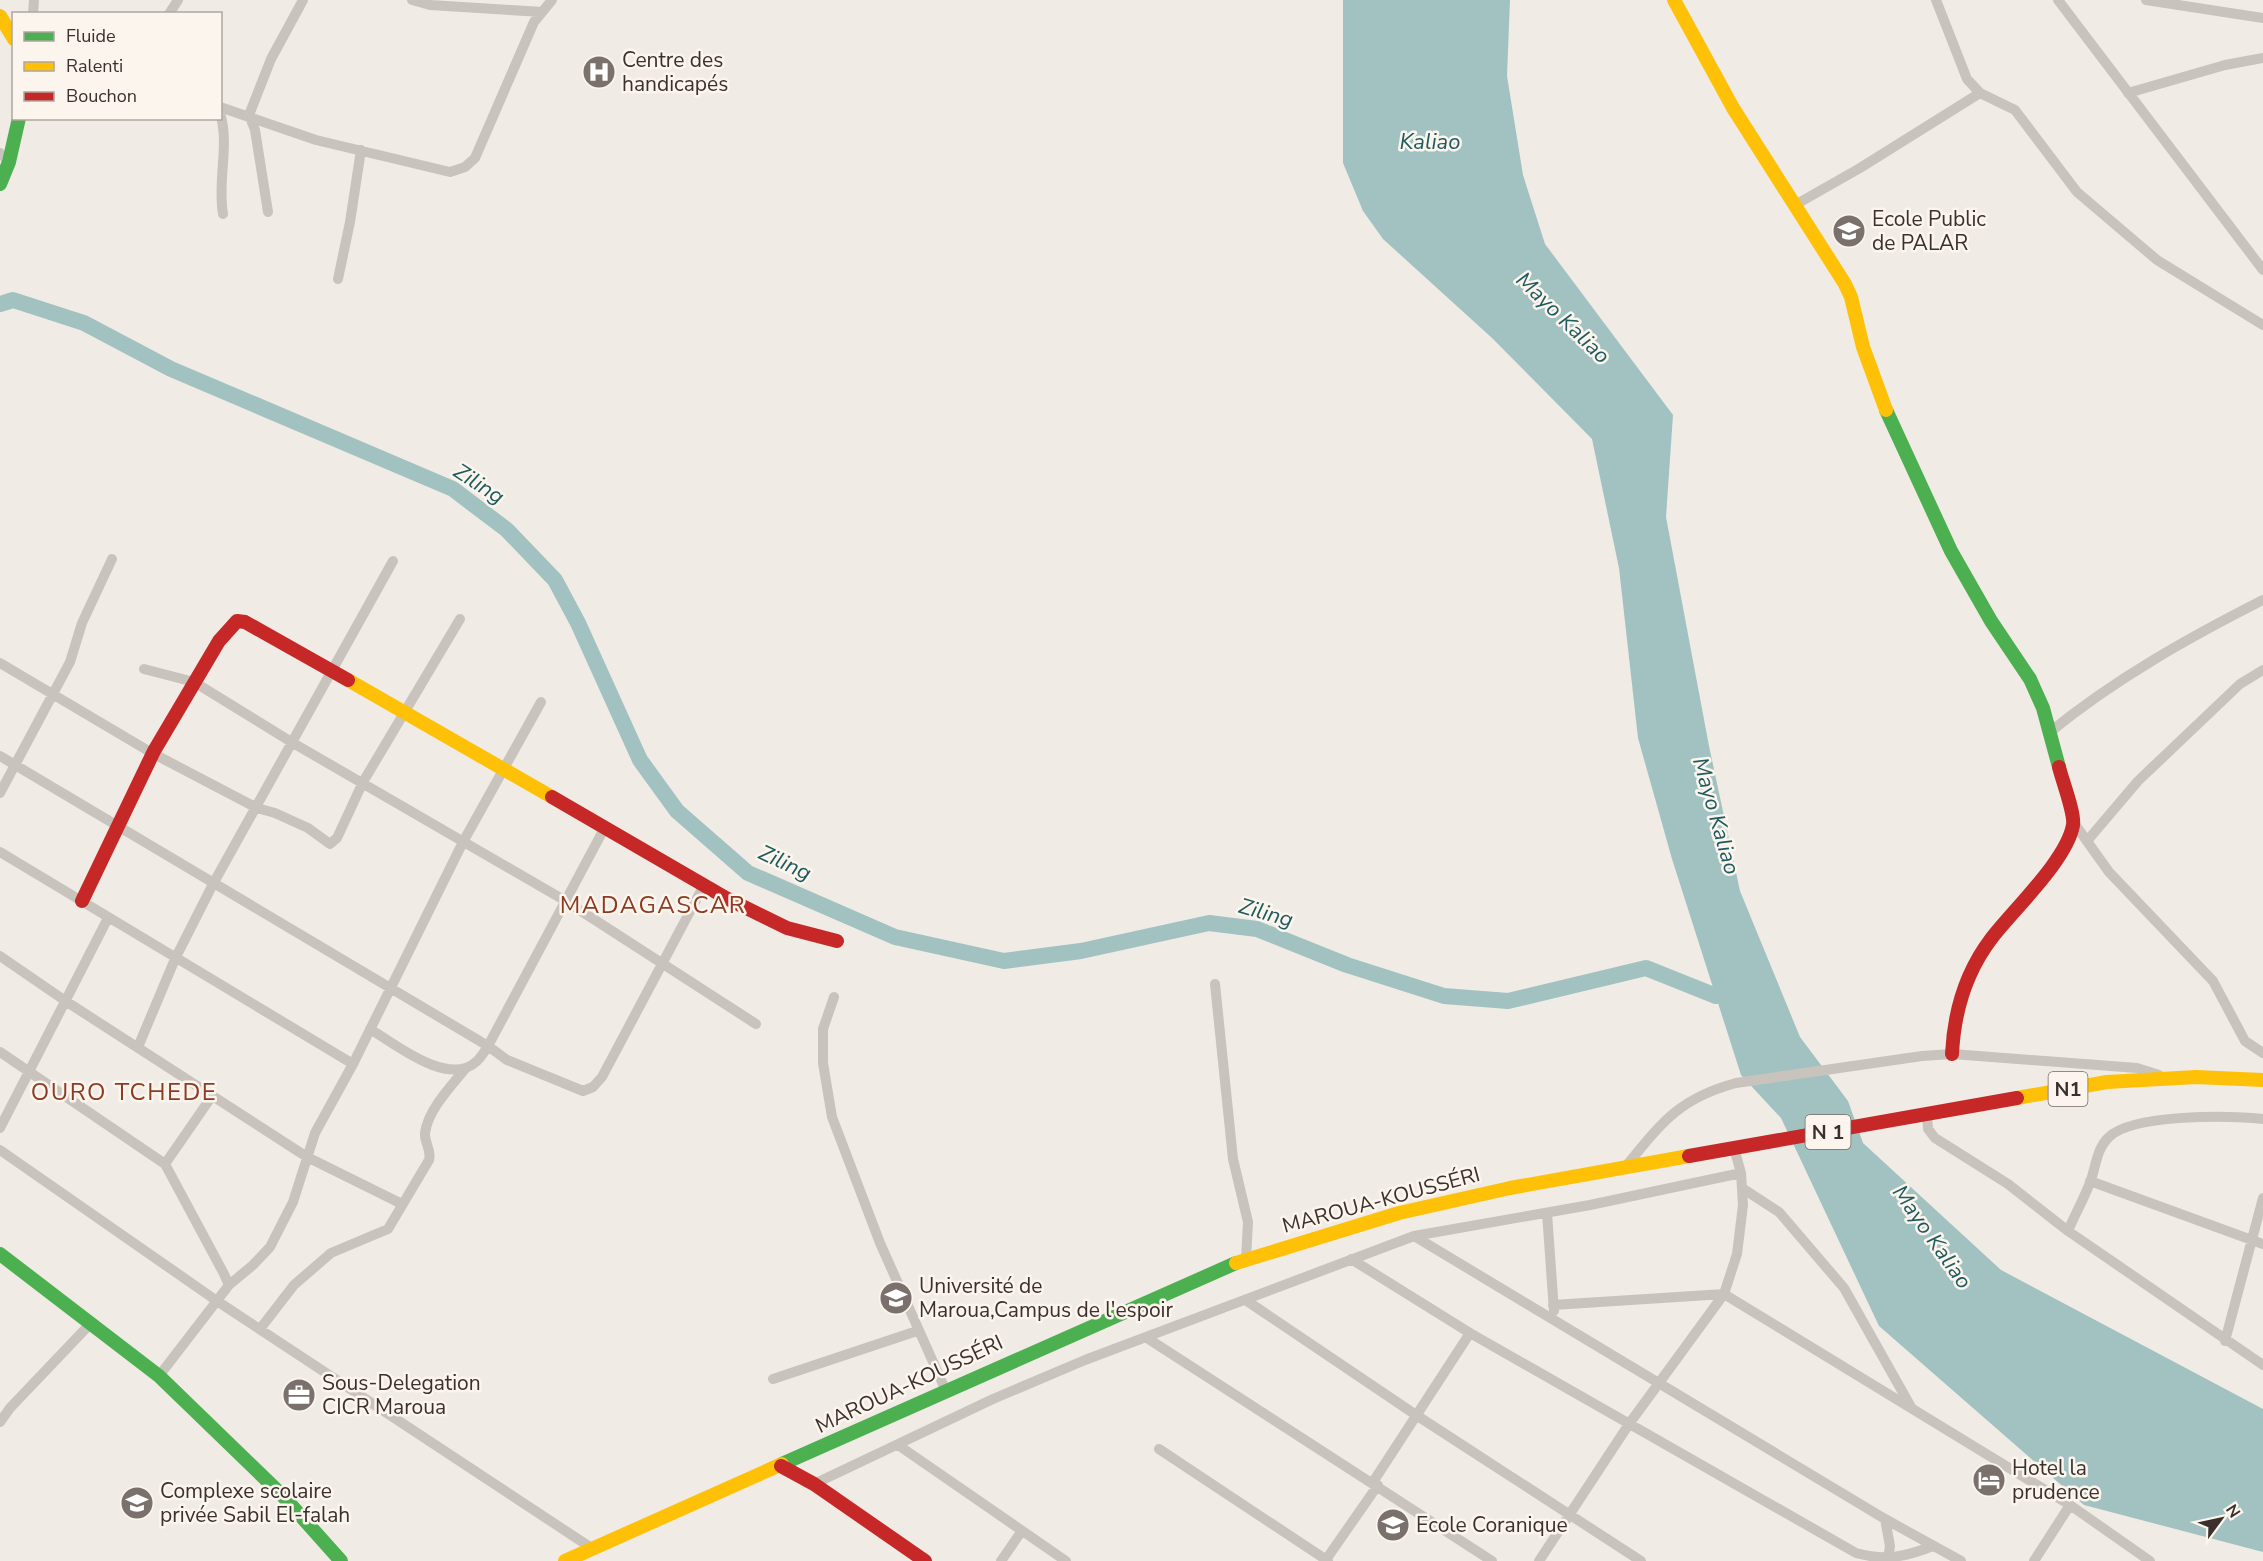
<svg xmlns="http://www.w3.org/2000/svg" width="2263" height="1561" font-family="'Nunito Sans',sans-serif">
<rect width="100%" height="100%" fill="#f0ebe5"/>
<path fill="#a1c2c1" d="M1343,0h167l-3,76 16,99 22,69 128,171 -7,102 43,229 31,145 60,146 48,64 15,42 138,127 262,139v143l-179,-47 -205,-179 -98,-208 -40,-43 -69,-216 -34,-121 -19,-170 -27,-129 -100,-101 -109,-99 -20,-28 -20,-48z"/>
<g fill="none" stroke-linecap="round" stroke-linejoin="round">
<path stroke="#a1c2c1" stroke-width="16" d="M0,304l13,-4 71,23 87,46 282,120 54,41 48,50 23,43 62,137 37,51 71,62 147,64 109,24 77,-10 128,-28 48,6 90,36 97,31 64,5 138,-33 70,28"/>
<path stroke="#c9c3be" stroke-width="10" d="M412,0l18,5 112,7
M1936,0l31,79 13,14 35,17 62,82 80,68 106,65
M2058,0l205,270
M2146,0l117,18
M33,14l1,-14
M169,14l9,-14
M2128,93l97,-28 38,-7
M220,107l96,33 134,32 15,-5 10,-9 59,-136 18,-22
M220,113c10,32 -3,68 3,101
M0,153l9,9
M1795,205l65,-37 120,-75
M268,212l-13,-82 -6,-15 22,-56 32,-59
M338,279l12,-57 11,-72
M0,663l152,90 105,55 18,5 33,15 22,16 7,-6 26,-56 97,-163
M144,669l50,13 99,61 271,157 192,124
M2050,732c65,-53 138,-94 213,-132
M0,756l488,290 19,14 76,31 10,-4 9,-10 102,-192
M0,793l70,-131 12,-39 30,-64
M2074,823l35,49 104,109 32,60 18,12
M2087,841l51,-60 102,-97 23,-14
M0,852l353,212
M0,956l67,46 240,155 95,47
M1215,984l18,175 15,63 -2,37
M834,997l-11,32v34l9,54 48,126 66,148
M370,1029c25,15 79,59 107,32 4,-4 8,-10 11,-15l117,-219
M138,1047l37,-88 38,-75 180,-323
M0,1052l165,112 58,108 6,13 -70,91
M1927,1114l1,15 7,9 73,46 60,47 195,134
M0,1128l108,-210
M0,1150l217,151 376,248
M165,1164l47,-68
M1627,1165c35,-43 53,-67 109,-82l186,-27 30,-2 185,14 22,7
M2090,1181l173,63
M1742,1188l37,24 65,76 67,119
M1547,1213l7,98
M2068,1231c7,-17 17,-34 23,-51 5,-15 6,-32 18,-43 23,-23 122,-22 154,-18
M1414,1236l471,283 76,42
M1351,1259l119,74 386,220c29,8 49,4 77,-7
M229,1285l24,-20 17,-18 23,-45 22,-69 38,-69 110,-222 78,-140
M1247,1301l169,114 225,146
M1553,1305l171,-11 346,211 80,56
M260,1329l34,-44 37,-32 57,-24 41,-69c3,-10 -5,-17 -4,-27 3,-23 26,-47 40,-64
M1147,1338l345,223
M2225,1341l38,-143
M773,1379l144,-48
M0,1422l10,-14 81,-85
M898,1445l168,116
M1159,1449l169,112
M1373,1482l97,-149
M814,1484l179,-85 92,-39 329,-124 176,-31 151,-32
M1885,1519l5,27 -2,13
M1001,1561l20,-29
M1325,1561l53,-76
M1539,1561l90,-137 95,-130 13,-40 6,-49 -2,-32 -7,-25
M2034,1561l36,-56"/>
<path stroke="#4caf50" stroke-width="14" d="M0,184l9,-22 10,-44
M1886,410l65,141 40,70 39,58 13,29 16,59
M0,1254l159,122 124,120 58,65
M782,1464l454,-201"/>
<path stroke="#ffc107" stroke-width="14" d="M1674,0l59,108 112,176 6,13 12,50 23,63
M0,16l14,23
M348,680l204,117
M2017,1098l90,-16 89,-5 67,3
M1236,1263l163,-50 111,-25 179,-32
M565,1561l217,-97"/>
<path stroke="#c62828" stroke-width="14" d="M552,797l174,101 61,30 50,13
M82,901l72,-150 65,-110 18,-20 8,1 103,58
M1952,1054c2,-41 14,-82 39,-115 22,-29 76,-79 82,-114 2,-12 -11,-45 -14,-58
M1689,1156l328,-58
M781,1466l33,18 111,77"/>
</g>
<defs>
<symbol id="hospital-disc" viewBox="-11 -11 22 22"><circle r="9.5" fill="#7a716c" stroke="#fbf5ee"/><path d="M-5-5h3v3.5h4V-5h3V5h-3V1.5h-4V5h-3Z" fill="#fff"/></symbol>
<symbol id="school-disc" viewBox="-11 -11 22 22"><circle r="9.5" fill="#7a716c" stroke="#fbf5ee"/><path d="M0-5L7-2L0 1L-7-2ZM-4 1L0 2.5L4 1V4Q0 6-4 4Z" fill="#fff"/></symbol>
<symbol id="university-disc" viewBox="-11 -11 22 22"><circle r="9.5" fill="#7a716c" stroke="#fbf5ee"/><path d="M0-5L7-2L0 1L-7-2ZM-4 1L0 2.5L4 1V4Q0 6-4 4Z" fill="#fff"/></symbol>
<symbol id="office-disc" viewBox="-11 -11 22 22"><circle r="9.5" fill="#7a716c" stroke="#fbf5ee"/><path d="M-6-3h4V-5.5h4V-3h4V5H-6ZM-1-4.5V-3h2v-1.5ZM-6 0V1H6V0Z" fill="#fff"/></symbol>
<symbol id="hotel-disc" viewBox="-11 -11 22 22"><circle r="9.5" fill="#7a716c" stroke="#fbf5ee"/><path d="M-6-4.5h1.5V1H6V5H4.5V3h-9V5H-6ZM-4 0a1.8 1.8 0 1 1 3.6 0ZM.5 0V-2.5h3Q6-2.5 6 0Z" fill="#fff"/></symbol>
</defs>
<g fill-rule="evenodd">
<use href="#hospital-disc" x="580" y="53" width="38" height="38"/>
<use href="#school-disc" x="1830" y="212" width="38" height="38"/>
<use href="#university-disc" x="877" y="1279" width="38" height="38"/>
<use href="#office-disc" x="280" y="1376" width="38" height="38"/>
<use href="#hotel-disc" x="1970" y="1461" width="38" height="38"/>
<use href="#school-disc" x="118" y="1484" width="38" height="38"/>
<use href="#school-disc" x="1374" y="1506" width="38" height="38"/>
</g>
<g text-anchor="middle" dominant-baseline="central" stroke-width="5" stroke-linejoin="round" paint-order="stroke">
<g fill="#fbf5ee" stroke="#756b66" stroke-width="1.5">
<rect x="2048.5" y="1072" width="39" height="34" rx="4.5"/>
<rect x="1805.5" y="1115" width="45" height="34" rx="4.5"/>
</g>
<g font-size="20" font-weight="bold" fill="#3b302b">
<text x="2068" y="1089">N1</text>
<text x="1828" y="1132">N 1</text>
</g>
<g font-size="21" fill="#3b302b" stroke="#fbf5ee" text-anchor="start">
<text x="622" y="60">Centre des<tspan x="622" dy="24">handicapés</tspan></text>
<text x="1872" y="219">Ecole Public<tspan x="1872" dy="24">de PALAR</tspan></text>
<text x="919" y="1286">Université de<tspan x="919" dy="24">Maroua,Campus de l'espoir</tspan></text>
<text x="322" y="1383">Sous-Delegation<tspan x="322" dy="24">CICR Maroua</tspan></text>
<text x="2012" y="1468">Hotel la<tspan x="2012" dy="24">prudence</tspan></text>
<text x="160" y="1491">Complexe scolaire<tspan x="160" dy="24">privée Sabil El-falah</tspan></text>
<text x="1416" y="1525">Ecole Coranique</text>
</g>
<g font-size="21" fill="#3b302b" stroke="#fbf5ee">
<text transform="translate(1381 1200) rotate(-15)">MAROUA-KOUSSÉRI</text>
<text transform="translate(909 1384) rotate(-25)">MAROUA-KOUSSÉRI</text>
</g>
<g font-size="22" font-style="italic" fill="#1f5a5e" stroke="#fbf5ee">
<text x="1430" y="142">Kaliao</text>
<text transform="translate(1563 318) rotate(44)">Mayo Kaliao</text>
<text transform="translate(479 484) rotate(33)">Ziling</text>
<text transform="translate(1716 816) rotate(74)">Mayo Kaliao</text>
<text transform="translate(785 863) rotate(25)">Ziling</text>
<text transform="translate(1266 913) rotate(16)">Ziling</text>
<text transform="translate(1932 1237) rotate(55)">Mayo Kaliao</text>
</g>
<g font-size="24" letter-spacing="1.5" fill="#8c3b22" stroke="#fbf5ee">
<text x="653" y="905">MADAGASCAR</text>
<text x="124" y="1092">OURO TCHEDE</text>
</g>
</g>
<rect x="12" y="12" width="210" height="108" fill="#fbf5ee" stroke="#aea6a0" stroke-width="1.5"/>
<rect x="24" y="32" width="30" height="9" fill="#4caf50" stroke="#aea6a0" stroke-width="1.5"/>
<text x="66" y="42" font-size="18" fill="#3b302b">Fluide</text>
<rect x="24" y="62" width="30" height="9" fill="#ffc107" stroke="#aea6a0" stroke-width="1.5"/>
<text x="66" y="72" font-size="18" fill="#3b302b">Ralenti</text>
<rect x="24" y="92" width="30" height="9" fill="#c62828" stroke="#aea6a0" stroke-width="1.5"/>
<text x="66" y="102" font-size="18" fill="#3b302b">Bouchon</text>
<g transform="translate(2221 1519) rotate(57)" stroke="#fbf5ee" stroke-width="4.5" paint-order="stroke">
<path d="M0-4.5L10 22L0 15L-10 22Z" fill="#3b302b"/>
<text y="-9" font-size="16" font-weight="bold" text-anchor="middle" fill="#3b302b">N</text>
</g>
</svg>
